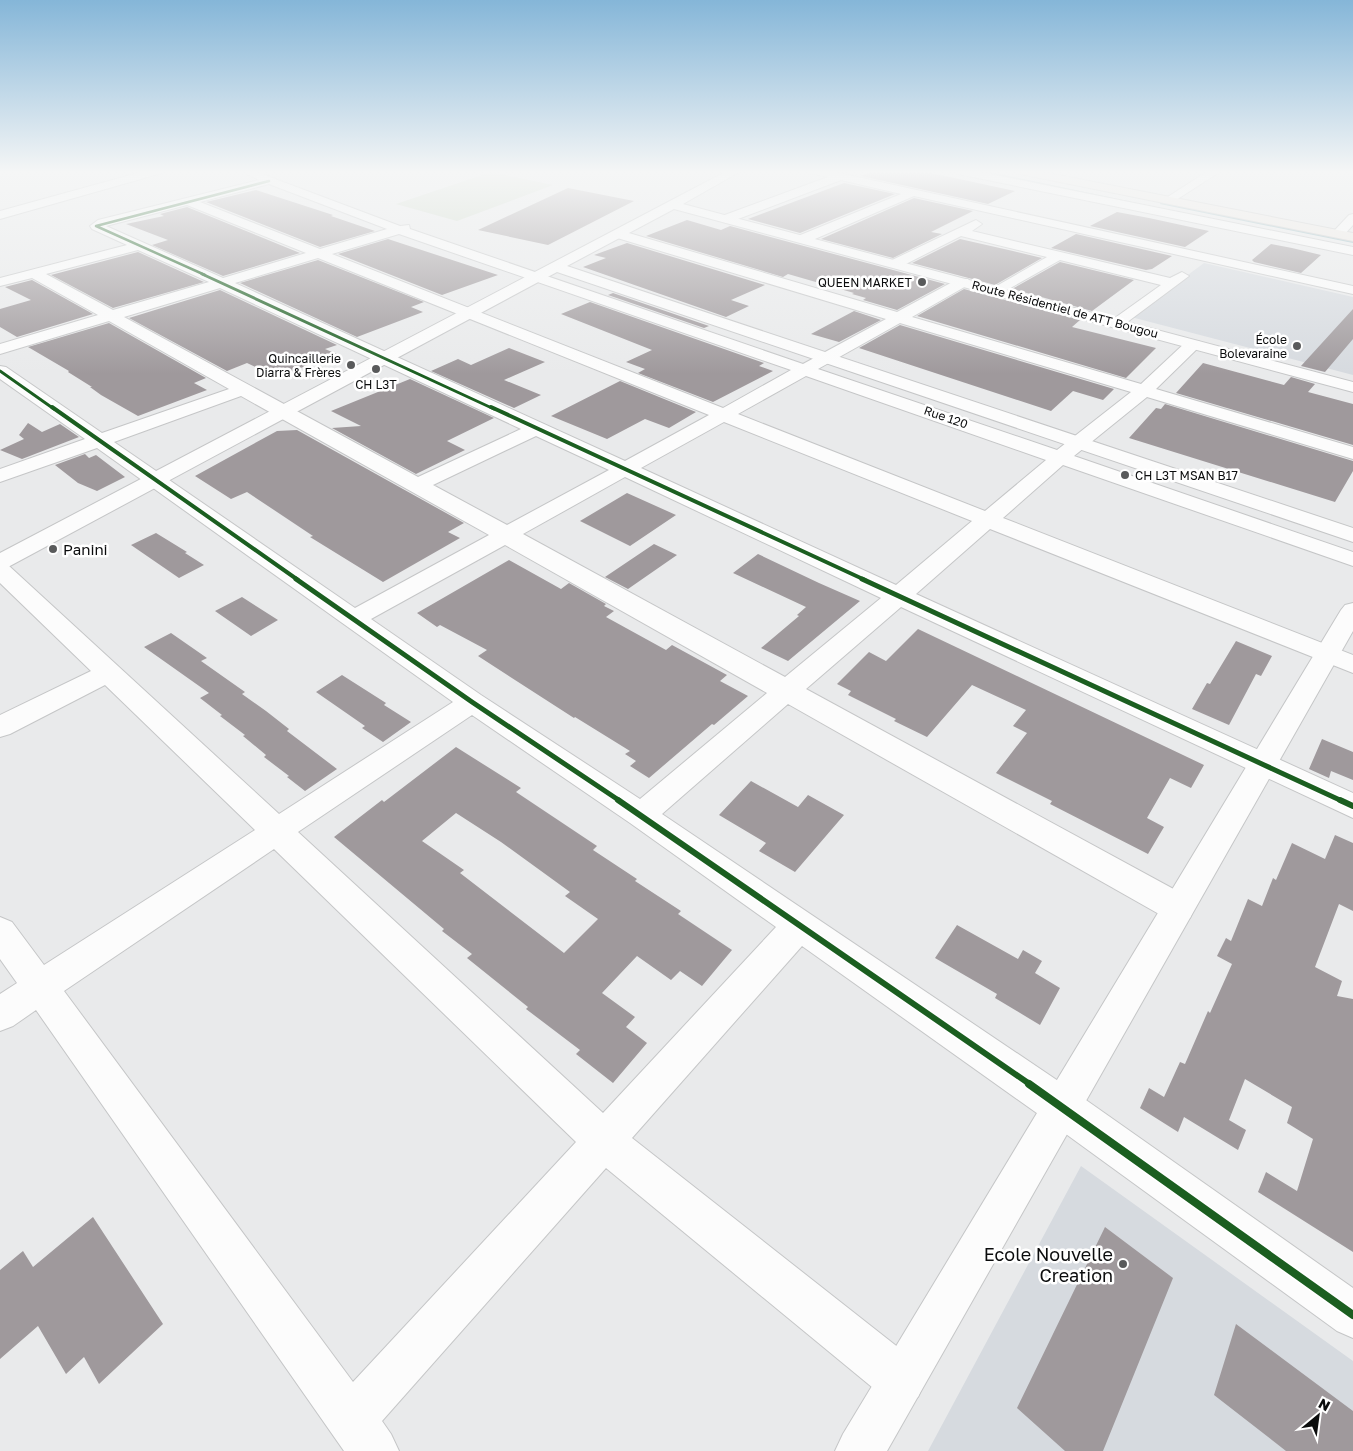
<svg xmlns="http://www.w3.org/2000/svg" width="1353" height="1451" font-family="'Golos Text',sans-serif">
<rect width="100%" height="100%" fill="#e9eaeb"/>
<path fill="#d6dadf" d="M1204,263l149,34v78l-222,-58z
M1081,1166l272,195v90h-425z"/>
<path fill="#ccd8c6" d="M491,172l62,13 -96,36 -61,-17z"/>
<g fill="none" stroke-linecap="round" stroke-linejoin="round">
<path fill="#92b8bf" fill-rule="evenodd" d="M977,171h8l185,39 -2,1z
M1161,202l192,39v2l-193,-39z"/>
</g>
<path fill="#9f999c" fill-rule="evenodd" d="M874,171h48l93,20 -27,13 -127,-28z
M844,183l51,11 -95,39 -52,-14z
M568,188l66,13 -86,44 -70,-15z
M256,190l77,25 -2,1 44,15 -55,16 -114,-45z
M914,198l59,13 -42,21 11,2 -49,24 -72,-19z
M187,207l113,46 -77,23 -71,-31 16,-5 -42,-16 38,-8 -4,-2z
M1117,212l32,6 60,13 -24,16 -95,-21z
M687,220l34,10 9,-4 215,58 -48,26 -34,-10 3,-2 -14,-4 2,-1 -66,-19 -5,3 -137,-41z
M1076,234l96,22 -20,13 -6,1 -95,-22z
M388,239l110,36 -56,20 -104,-41z
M960,239l53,12 29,7 -47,27 -83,-22z
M627,243l138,42 -34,15 18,6 -23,11 -143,-50 23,-9 -12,-3z
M1271,244l21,4 29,7 -20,18 -47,-11 -2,-2z
M138,252l66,30 -91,26 -62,-33z
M318,260l106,42 -13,5 12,5 -66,25 -117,-54z
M1060,262l74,18 -42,31 -80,-22z
M32,280l61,34 -76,23 -17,-10v-18l31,-9 -26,-13z
M964,289l116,31 -8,7 84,21 -30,30 -209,-62z
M220,290l117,55 -12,4 12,5 -60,23 -30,-14 -20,8 -98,-53z
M613,293l96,33 -5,2 -96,-33z
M590,302l174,61 -5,3 14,5 -60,31 -75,-29 7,-4 -19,-7 26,-12 -91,-36z
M1353,309v30l-28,33 -24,-6z
M854,311l27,9 -42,22 -28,-8z
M109,323l97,55 -12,5 13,7 -69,26 -37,-21 -11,-8h2l-24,-15 1,-1 -41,-24z
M900,325l214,64 -11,11 -30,-9 -22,20 -192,-63z
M509,348l36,14 -41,18 37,15 -27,13 -83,-37 27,-12 13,6z
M1203,363l81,22 7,-8 24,7 -7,8 45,12v41l-177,-52z
M410,379l84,39 -47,23 18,9 -49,24 -84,-46 29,-2 -30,-15z
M620,381l76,31 -27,16 -24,-9 -38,20 -56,-23z
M1165,404l188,57v10l-18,31 -206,-64 27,-30 5,1z
M28,423l14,9 18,-8 19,13 -57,22 -22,-9 24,-11 -5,-4z
M297,430l167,93 -16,9 12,6 -77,44 -73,-45 3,-1 -66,-44 -16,7 -36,-23 82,-45z
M85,454l4,4 7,-3 29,22 -28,14 -19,-8 -23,-18z
M627,493l49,22 -46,31 -50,-25z
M156,533l31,19 -2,1 19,12 -25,13 -48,-33z
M654,544l23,11 -49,34 -23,-12z
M758,554l61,29 41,18 -72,60 -27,-13 38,-32 -2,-1 9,-8 -73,-34z
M509,560l52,29 8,-6 37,21 -2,2 10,5 -8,6 60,33 6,-5 55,30 -7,6 28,15 -34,29 -2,-1 -63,54 -19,-12 6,-5 -11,-7 5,-3 -55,-34 -1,1 -96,-62 9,-6 -47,-25 -3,2 -20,-14z
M242,597l36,23 -27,16 -36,-25z
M918,629l286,136 -13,23 -21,-10 -23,40 17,9 -16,27 -98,-50 2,-3 -56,-28 31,-40 -14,-7 13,-16 -54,-25 -45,52 -33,-16 2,-2 -48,-24 3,-4 -14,-7 32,-32 17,9z
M171,633l36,25 -6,3 44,31 -3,2 24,17 23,18 -2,2 50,38 -32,22 -18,-14 2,-1 -25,-19 2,-2 -23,-19 2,-1 -25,-19 2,-1 -22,-17 9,-5 -65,-46z
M1236,641l36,15 -11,20 -5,-2 -27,51 -37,-16 15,-26 3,1z
M342,675l44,28 -2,2 27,17 -28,20 -21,-14 3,-2 -49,-34z
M1322,739l31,13v28l-22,-9 -2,7 -20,-9z
M456,747l65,41 -5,4 81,54 -4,4 44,29 -2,2 46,30 -3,3 54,36 -30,36 -22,-15 -9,9 -34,-24 -35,37 33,24 -9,10 21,16 -34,40 -37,-29 4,-4 -54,-41 2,-2 -61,-49 5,-4 -30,-23 2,-2 -110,-92 48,-37 2,2zM456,813l45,29 69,50 -5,4 33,23 -34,34 -104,-80 4,-3 -42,-29z
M751,781l47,26 10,-12 36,20 -49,57 -36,-21 7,-8 -47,-28z
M1335,835l18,8v68l-14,-7 -24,63 27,14 -5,15 16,3v253l-95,-60 8,-20 31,19 16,-52 -26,-16 5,-16 -47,-28 -16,41 17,10 -8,20 -54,-33 -6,15 -38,-24 9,-20 15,9 16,-35 5,2 23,-53 2,2 22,-49 -15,-8 9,-18 5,3 17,-42 14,7 11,-28 3,2 16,-37 33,16z
M957,925l61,34 5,-9 19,11 -7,12 25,15 -20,37 -45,-27 2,-4 -62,-36z
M93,1217l70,107 -64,60 -15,-27 -18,17 -28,-48 -38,33v-89l23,-19 10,16z
M1105,1227l68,51 -70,173h-38l-48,-43z
M1236,1324l117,87v40h-67l-72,-56z"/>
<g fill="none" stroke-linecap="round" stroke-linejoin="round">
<defs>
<path id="minor" d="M145,171h18l-1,2 -162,46v-8z
M254,171l146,55 9,-1 1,4 393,135 83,-45 -272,-82 -2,-3 6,-4 4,1 275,81 61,-33h10l2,3 -2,3 -56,32 229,67 46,-43h12l2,3 -2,3 -43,42 197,58v12l-206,-62 -73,59 279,96v14l-290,-101 -60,53 350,137v18l-363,-144 -74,65 437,199v25l-452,-211 -95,82 384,209 4,10 -4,10 -12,4 -12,-4 -378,-214 -126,110 414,279 277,195v50l-16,-7 -289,-210 -246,-175 -170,192 286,225 7,17 -7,17 -17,7 -17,-7 -278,-229 -224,253 9,13 8,17h-55l-308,-441 -23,16 -13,5v-37l17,-11 -17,-24v-42l12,5 32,43 211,-135 -150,-145 -95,49 -10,3v-22l91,-44 -91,-88v-20l8,2 271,249 174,-112 -356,-254 -97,34v-13l85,-30 -85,-60v-13l6,1 96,66 127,-44 -120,-68 -109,33v-10l98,-29 -66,-37 -32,8v-8l127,-33 -35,-16 -2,-3 8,-6 161,-40 -12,-6 1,-2zM269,184l118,45 -67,20 -120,-47zM187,205l119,48 -83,25 -117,-52zM399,234l392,136 -68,38 -391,-154zM138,250l71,32 -96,28 -67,-36zM318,258l391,157 -84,46 -390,-178zM220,288l301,141 -103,48 -294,-160zM900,323l231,69 -74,58 -239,-81zM806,376l240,84 -61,51 -247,-97zM241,396l248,139 -134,73 -241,-166zM724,422l248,99 -76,64 -255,-117zM536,436l73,34 -102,55 -74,-40zM625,477l256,121 -96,79 -262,-143zM505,545l262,148 -127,106 -159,-104 -110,-76zM472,715l158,108 146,104 -173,186 -305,-281zM274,849l302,293 -223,240 -289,-391z
M809,171h21l523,115v8l-439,-98 -106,46h-10l-1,-3 1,-3 103,-42 -60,-14 -111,42 -4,1 -6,-4 2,-3 106,-39 -18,-4z
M953,171h22l378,76v8l-395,-81z
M1208,171h13l-48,31h-8l-2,-2z
M1353,214v11l-11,12h-8l-2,-3 2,-3 15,-16z
M976,220l6,4 -10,7 198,47 12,-6 7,4 -67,50h-10l-3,-3 3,-3 49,-35 -101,-25 -62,35 -5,-1 -2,-3 2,-3 54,-31 -86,-21 -61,31 -5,1 -7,-4 2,-3z"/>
<path id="tertiary" d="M727,171h14l-58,33 670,178v10l-679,-183 -107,57 786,262v14l-796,-270 -549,295 -8,2v-16z
M1353,603v28l-466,820h-52l8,-17 498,-824 4,-5z"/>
<path id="trunk" d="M1015,171h23l315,62v8l-333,-67z"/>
</defs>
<use href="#minor" stroke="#c5c6c7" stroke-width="2"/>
<use href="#tertiary" stroke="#c5c6c7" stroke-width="2"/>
<use href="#trunk" stroke="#c6c7c7" stroke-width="2"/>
<use href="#minor" fill="#fcfcfc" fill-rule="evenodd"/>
<use href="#tertiary" fill="#fcfcfc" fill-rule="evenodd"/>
<use href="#trunk" fill="#eee9e4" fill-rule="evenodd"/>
<defs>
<path id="cycleway-far5" d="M205,275l-109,-49 173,-45"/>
<path id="cycleway-far4" d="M202,274l292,135
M0,371l54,38"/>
<path id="cycleway-far3" d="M52,407l246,173
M491,407l374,173"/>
<path id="cycleway-far2" d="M296,579l176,123 148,99
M862,579l480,222"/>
<path id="cycleway-far1" d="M618,800l413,285
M1340,800l13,6"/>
<path id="cycleway" d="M1029,1084l324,231"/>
</defs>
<use href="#cycleway-far5" stroke="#fff" stroke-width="4"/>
<use href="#cycleway-far4" stroke="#fff" stroke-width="5"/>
<use href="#cycleway-far3" stroke="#fff" stroke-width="6"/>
<use href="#cycleway-far2" stroke="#fff" stroke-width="8"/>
<use href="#cycleway-far1" stroke="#fff" stroke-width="9"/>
<use href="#cycleway" stroke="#fff" stroke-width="11"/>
<use href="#cycleway-far5" stroke="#1b5e20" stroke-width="2.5"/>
<use href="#cycleway-far4" stroke="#1b5e20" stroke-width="3"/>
<use href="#cycleway-far3" stroke="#1b5e20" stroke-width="4"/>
<use href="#cycleway-far2" stroke="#1b5e20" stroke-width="5"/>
<use href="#cycleway-far1" stroke="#1b5e20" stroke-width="6"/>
<use href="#cycleway" stroke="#1b5e20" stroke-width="8"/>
</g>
<linearGradient id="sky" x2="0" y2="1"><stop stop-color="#85b6d8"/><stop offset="0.46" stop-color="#f5f6f6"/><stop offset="1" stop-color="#f5f6f6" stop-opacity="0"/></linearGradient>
<rect width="1353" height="374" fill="url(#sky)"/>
<g fill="#595a5b" stroke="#fff" stroke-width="2">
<circle cx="922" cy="282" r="5"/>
<circle cx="1297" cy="346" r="5"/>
<circle cx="351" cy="365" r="5"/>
<circle cx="376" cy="369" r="5"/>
<circle cx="1125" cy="475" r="5"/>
<circle cx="53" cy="549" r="5"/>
<circle cx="1123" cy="1264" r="5"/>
</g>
<g text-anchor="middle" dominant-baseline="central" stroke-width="5" stroke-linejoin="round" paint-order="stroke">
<g font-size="12" fill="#0b0c0d" stroke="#fff" text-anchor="end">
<text x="912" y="282">QUEEN MARKET</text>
<text x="1287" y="339">École<tspan x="1287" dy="14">Bolevaraine</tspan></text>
<text x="341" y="358">Quincaillerie<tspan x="341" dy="14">Diarra &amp; Frères</tspan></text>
<text x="376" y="384" text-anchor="middle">CH L3T</text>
<text x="1135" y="475" text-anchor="start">CH L3T MSAN B17</text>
</g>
<g font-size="12" fill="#0b0c0d" stroke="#fff">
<text transform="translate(1065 309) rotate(15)">Route Résidentiel de ATT Bougou</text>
<text transform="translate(946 417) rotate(19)">Rue 120</text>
</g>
<g font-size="15" fill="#0b0c0d" stroke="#fff" text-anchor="start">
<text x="63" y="549">Panini</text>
</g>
<g font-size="18" fill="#0b0c0d" stroke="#fff" text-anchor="end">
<text x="1113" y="1254">Ecole Nouvelle<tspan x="1113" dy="21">Creation</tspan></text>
</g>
</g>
<g transform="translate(1318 1416) rotate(29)" stroke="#ffffff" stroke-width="4" paint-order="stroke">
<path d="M0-4L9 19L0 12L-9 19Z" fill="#0b0c0d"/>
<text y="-8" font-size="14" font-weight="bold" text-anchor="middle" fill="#0b0c0d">N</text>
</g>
</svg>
